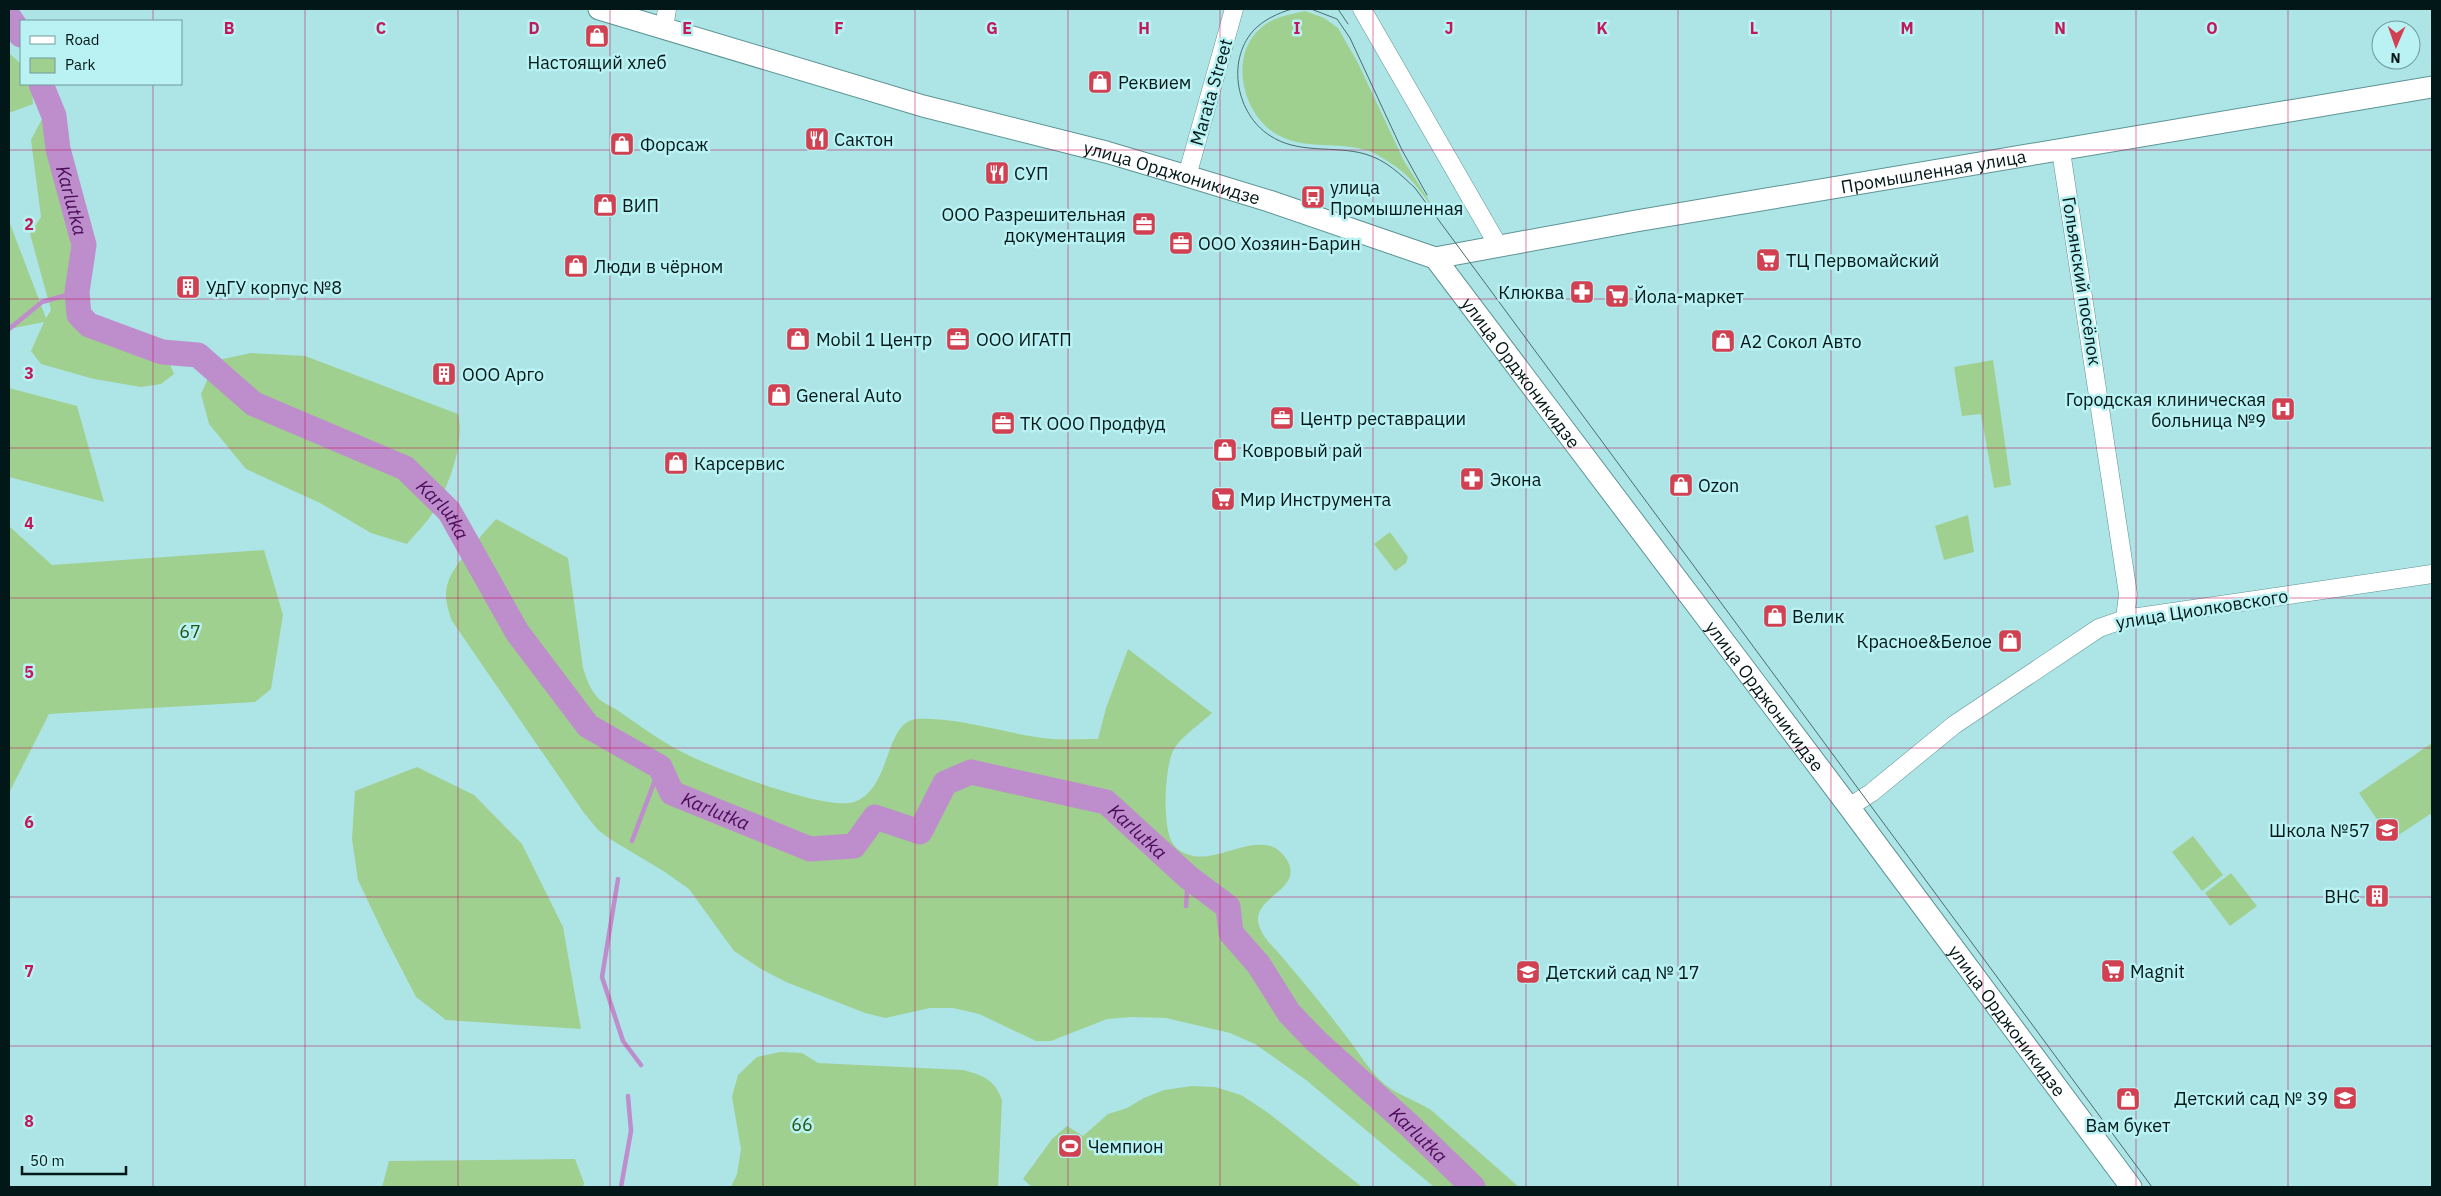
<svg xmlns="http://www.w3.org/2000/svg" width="2441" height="1196" font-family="'IBM Plex Sans',sans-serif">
<rect width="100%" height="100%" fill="#ade5e6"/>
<path fill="#9fd08f" d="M1305,11l19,7 14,10 20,35 46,98 38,60c-14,-19 -27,-41 -47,-55 -8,-5 -20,-14 -29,-16 -30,-9 -66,1 -93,-18 -33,-23 -45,-82 -7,-108 12,-8 26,-10 39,-13z
M9,53l12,11v20h11l1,20 -24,9z
M43,117l6,10 25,119 -2,59 13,27 84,30 5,12 -13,10 -20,3 -47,-8 -53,-15 -10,-13 13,-29 -35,7v-108l37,97 5,-8 -21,-76 11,-17 -10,-77z
M251,353l54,3 153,58c7,29 -9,71 -24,97 -7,12 -19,23 -27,33l-36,-11 -51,-30 -74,-34 -37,-45 -8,-30 7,-16 15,-19z
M1993,360l18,125 -17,3 -13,-74 -19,2 -8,-49z
M9,388l68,18 27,96 -95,-25z
M1968,515l6,37 -30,8 -9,-34z
M496,519l72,39 15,110c4,12 7,21 15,30 5,5 13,8 19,12 23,16 46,33 71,45 28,14 138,56 166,47 38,-13 30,-81 63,-83 44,-2 91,16 135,20 15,1 31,0 46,0l8,-31 22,-59 84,64c-11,10 -27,21 -36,33 -12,15 -14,80 -4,96 4,7 10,11 18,13 29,10 77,-33 98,7 14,27 -32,34 -30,59 2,15 16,26 25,37 23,27 45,54 66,82 10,13 19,28 30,39 14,15 35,20 52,31l88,77h-85l-128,-107 -51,-36 -25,-11 -64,-15 -34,-1 -25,2 -56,22h-15l-57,-27 -26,-6h-23l-45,10 -20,-5 -79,-31 -25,-13 -27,-18 -45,-62 -24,-17 -55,-33 -12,-9 -14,-17 -132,-192c-4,-12 -8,-23 -5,-35 5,-22 35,-50 49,-67z
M9,526l43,39 212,-15 19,65 -12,74 -16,13 -206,12 -40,79z
M1390,532l18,25 -2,6 -11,8 -21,-27z
M2432,743v70l-41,27 -32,-47z
M417,767l57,28 48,49 41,83 18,102 -135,-9 -30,-23 -31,-60 -27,-57 -6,-41 3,-48z
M2193,836l30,39 -21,16 -30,-39z
M2231,873l26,33 -27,20 -25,-33z
M780,1052l22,1 16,10 145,7c20,5 32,10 39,30l-4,87h-267l6,-13 4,-25 -9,-52 6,-22 19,-18z
M1192,1086l23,1 26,8 26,17 95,75h-330l-9,-8 29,-40 15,-13 16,10 25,-22 19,-6 17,-10 20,-8z
M575,1159l9,24 -1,4h-201l7,-26z"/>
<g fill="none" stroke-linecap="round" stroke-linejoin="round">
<path stroke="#be8dcc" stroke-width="4.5" d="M9,329l33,-27 35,-10
M632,841l28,-74
M618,879l-16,98 21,64 18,24
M1186,906l2,-29
M621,1187l10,-56 -3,-35"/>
<g stroke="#be8dcc" stroke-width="25">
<path d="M9,17l12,18"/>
<path id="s1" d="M41,84l13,32 4,33 26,96 -7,47 2,23 10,10 73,27 36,3 56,49 151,64 44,43 68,121 71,94 72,41 12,26 138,56 44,-3 21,-29 45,15 25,-49 26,-11 135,30 82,75 40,30 3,26 28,32 30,48 27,28 93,84 64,62"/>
</g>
<defs>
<path id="minor" d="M1362,9l137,238
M664,28l3,-19
M2061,151l67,443 -3,25
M1187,176l47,-167
M1849,807l22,-14 83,-68 145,-97 26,-9 307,-45"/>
<g id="major">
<path id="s2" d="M599,9l324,97 183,46 81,24 82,25 166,57 414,549 282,380"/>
<path id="s3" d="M1435,258l201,-37 796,-134"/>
</g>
</defs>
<use href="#minor" stroke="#5d9394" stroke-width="19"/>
<use href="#major" stroke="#5d9394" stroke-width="23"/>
<use href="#minor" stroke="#fff" stroke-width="18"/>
<use href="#major" stroke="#fff" stroke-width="21"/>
<path stroke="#496d6e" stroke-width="1" d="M1292,9c-14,4 -29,11 -39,22 -27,31 -16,83 16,104 29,20 65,10 96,19 21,6 35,20 50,34l737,999
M1311,9l26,10 13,19 52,112 25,45
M1338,9l10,15"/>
</g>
<path fill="none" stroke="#c2185b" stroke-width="1" stroke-opacity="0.55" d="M153,9v12M305,9v1178M458,9v1178M610,9v1178M763,9v1178M915,9v1178M1068,9v1178M1220,9v1178M1373,9v1178M1526,9v1178M1678,9v1178M1831,9v1178M1983,9v1178M2136,9v1178M2288,9v1178M153,84v1103M9,150h2423M9,299h2423M9,448h2423M9,598h2423M9,748h2423M9,897h2423M9,1046h2423"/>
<defs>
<symbol id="shop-square" viewBox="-11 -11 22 22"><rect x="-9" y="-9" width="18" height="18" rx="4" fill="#d14152" stroke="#baf2f3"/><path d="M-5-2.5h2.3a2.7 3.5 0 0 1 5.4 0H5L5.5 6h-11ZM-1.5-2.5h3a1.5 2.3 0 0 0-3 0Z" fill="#fff"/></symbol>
<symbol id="restaurant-square" viewBox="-11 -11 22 22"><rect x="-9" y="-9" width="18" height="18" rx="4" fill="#d14152" stroke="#baf2f3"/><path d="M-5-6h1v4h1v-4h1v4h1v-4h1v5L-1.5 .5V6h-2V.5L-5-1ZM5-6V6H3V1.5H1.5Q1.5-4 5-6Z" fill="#fff"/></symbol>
<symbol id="bus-square" viewBox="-11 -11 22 22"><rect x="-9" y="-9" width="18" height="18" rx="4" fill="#d14152" stroke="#baf2f3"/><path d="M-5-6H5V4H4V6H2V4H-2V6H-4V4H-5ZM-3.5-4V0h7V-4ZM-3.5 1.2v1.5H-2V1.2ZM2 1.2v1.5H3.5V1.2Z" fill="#fff"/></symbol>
<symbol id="office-square" viewBox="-11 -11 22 22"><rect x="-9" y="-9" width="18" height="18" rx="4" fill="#d14152" stroke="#baf2f3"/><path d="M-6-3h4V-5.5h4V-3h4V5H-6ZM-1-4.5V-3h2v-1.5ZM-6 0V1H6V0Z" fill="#fff"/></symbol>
<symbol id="supermarket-square" viewBox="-11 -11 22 22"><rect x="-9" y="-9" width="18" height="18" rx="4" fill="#d14152" stroke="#baf2f3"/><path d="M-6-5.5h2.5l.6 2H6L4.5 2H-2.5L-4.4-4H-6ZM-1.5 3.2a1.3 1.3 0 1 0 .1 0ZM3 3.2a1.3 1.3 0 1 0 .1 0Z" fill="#fff"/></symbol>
<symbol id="building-square" viewBox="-11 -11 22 22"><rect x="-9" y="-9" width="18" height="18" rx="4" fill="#d14152" stroke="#baf2f3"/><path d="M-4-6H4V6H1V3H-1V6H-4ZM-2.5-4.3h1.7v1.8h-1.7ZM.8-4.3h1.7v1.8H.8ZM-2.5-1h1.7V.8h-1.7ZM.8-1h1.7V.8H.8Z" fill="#fff"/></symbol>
<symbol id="pharmacy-square" viewBox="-11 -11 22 22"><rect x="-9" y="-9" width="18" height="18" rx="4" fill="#d14152" stroke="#baf2f3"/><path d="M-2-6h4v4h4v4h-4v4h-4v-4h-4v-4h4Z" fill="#fff"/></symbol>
<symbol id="hospital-square" viewBox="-11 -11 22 22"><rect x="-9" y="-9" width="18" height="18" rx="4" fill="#d14152" stroke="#baf2f3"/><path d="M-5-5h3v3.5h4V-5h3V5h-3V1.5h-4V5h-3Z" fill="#fff"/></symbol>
<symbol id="school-square" viewBox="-11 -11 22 22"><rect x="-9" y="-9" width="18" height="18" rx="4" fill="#d14152" stroke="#baf2f3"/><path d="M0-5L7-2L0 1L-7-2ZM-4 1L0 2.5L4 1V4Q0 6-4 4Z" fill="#fff"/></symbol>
<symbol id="stadium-square" viewBox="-11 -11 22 22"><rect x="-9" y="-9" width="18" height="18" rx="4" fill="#d14152" stroke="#baf2f3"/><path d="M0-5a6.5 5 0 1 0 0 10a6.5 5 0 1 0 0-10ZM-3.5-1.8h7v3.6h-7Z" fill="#fff"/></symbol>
</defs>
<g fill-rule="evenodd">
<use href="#shop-square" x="583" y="22" width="28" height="28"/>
<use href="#shop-square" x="1086" y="68" width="28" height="28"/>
<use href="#restaurant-square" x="803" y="125" width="28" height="28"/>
<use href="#shop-square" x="608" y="130" width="28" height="28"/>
<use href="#restaurant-square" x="983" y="159" width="28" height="28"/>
<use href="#bus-square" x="1299" y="183" width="28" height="28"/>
<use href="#shop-square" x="591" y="191" width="28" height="28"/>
<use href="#office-square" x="1130" y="210" width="28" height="28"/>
<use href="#office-square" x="1167" y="229" width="28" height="28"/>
<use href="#supermarket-square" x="1754" y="246" width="28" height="28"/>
<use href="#shop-square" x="562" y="252" width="28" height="28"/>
<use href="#building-square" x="174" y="273" width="28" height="28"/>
<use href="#pharmacy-square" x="1568" y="278" width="28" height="28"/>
<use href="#supermarket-square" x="1603" y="282" width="28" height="28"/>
<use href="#shop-square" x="784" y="325" width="28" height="28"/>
<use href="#office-square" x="944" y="325" width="28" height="28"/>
<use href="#shop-square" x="1709" y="327" width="28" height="28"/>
<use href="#building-square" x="430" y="360" width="28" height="28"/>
<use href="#shop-square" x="765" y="381" width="28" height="28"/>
<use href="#hospital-square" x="2269" y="395" width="28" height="28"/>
<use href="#office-square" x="1268" y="404" width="28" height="28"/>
<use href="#office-square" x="989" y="409" width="28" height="28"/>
<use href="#shop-square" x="1211" y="436" width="28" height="28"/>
<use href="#shop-square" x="662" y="449" width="28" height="28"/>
<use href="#pharmacy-square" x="1458" y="465" width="28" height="28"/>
<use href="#shop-square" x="1667" y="471" width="28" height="28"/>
<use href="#supermarket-square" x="1209" y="485" width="28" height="28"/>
<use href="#shop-square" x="1761" y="602" width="28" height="28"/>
<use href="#shop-square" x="1996" y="627" width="28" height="28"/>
<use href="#school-square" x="2373" y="816" width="28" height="28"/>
<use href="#building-square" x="2363" y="882" width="28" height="28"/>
<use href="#supermarket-square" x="2099" y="957" width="28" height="28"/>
<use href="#school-square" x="1514" y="958" width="28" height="28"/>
<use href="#school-square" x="2331" y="1084" width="28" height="28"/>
<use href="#shop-square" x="2114" y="1085" width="28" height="28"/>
<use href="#stadium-square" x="1056" y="1132" width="28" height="28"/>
</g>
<g text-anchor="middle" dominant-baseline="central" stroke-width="5" stroke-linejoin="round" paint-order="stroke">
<g font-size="18" fill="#021718" stroke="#baf2f3" text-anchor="start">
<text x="597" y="62" text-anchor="middle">Настоящий хлеб</text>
<text x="1118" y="82">Реквием</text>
<text x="834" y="139">Сактон</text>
<text x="640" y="144">Форсаж</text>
<text x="1014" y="173">СУП</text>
<text x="1330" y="187">улица<tspan x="1330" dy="21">Промышленная</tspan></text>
<text x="622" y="205">ВИП</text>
<text x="1126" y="214" text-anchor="end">ООО Разрешительная<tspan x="1126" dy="21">документация</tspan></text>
<text x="1198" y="243">ООО Хозяин-Барин</text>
<text x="1786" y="260">ТЦ Первомайский</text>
<text x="594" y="266">Люди в чёрном</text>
<text x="206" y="287">УдГУ корпус №8</text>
<text x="1564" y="292" text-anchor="end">Клюква</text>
<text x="1634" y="296">Йола-маркет</text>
<text x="816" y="339">Mobil 1 Центр</text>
<text x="976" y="339">ООО ИГАТП</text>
<text x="1740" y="341">А2 Сокол Авто</text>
<text x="462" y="374">ООО Арго</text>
<text x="796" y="395">General Auto</text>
<text x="2266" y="399" text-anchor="end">Городская клиническая<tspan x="2266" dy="21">больница №9</tspan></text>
<text x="1300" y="418">Центр реставрации</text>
<text x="1020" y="423">ТК ООО Продфуд</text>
<text x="1242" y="450">Ковровый рай</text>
<text x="694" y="463">Карсервис</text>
<text x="1490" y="479">Экона</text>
<text x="1698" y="485">Ozon</text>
<text x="1240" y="499">Мир Инструмента</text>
<text x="1792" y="616">Велик</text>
<text x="1992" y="641" text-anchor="end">Красное&amp;Белое</text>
<text x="2370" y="830" text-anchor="end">Школа №57</text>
<text x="2360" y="896" text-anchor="end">ВНС</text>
<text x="2130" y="971">Magnit</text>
<text x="1546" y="972">Детский сад № 17</text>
<text x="2328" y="1098" text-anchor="end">Детский сад № 39</text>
<text x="2128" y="1125" text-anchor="middle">Вам букет</text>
<text x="1088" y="1146">Чемпион</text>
</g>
<g font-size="18" fill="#021718" stroke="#baf2f3">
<text transform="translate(1211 92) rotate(-74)">Marata Street</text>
<text stroke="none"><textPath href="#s3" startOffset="506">Промышленная улица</textPath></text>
<text stroke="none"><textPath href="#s2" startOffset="596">улица Орджоникидзе</textPath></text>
<text transform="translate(2082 281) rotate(81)">Гольянский посёлок</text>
<text stroke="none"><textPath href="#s2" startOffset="1016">улица Орджоникидзе</textPath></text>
<text transform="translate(2202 609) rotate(-9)">улица Циолковского</text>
<text stroke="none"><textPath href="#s2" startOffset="1421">улица Орджоникидзе</textPath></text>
<text stroke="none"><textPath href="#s2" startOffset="1826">улица Орджоникидзе</textPath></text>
</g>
<g font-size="18" fill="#245211" stroke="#baf2f3">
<text x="190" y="631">67</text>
<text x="802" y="1124">66</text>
</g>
<g font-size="19" font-style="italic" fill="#4a0b59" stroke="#baf2f3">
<text stroke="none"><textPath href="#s1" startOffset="121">Karlutka</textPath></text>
<text stroke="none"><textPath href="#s1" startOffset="661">Karlutka</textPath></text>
<text stroke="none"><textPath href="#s1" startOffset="1081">Karlutka</textPath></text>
<text stroke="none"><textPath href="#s1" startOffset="1575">Karlutka</textPath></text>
<text stroke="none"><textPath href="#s1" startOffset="1996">Karlutka</textPath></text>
</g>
</g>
<g font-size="16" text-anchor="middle" font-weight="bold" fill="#c2185b" stroke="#baf2f3" stroke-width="5" stroke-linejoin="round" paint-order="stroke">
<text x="229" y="34">B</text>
<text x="381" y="34">C</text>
<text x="534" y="34">D</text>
<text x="687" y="34">E</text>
<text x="839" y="34">F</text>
<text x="992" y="34">G</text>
<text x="1144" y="34">H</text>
<text x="1297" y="34">I</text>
<text x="1449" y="34">J</text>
<text x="1602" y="34">K</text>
<text x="1754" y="34">L</text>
<text x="1907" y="34">M</text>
<text x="2060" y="34">N</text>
<text x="2212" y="34">O</text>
<text x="29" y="230">2</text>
<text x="29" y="379">3</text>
<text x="29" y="529">4</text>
<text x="29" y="678">5</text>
<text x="29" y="828">6</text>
<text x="29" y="977">7</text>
<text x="29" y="1127">8</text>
</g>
<rect width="2441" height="1196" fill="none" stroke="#021718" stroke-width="20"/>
<rect x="20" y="20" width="162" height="65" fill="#baf2f3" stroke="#709a9b"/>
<rect x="30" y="36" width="25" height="8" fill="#ffffff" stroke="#709a9b"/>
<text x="65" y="45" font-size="15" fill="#021718">Road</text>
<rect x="30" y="58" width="25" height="15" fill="#9fd08f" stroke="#709a9b"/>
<text x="65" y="70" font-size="15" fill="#021718">Park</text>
<g transform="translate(2396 45) rotate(182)"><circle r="24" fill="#baf2f3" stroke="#709a9b"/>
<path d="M0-4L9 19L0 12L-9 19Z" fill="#d14152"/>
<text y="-8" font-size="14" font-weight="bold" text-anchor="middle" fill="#021718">N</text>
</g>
<path d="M22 1166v8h104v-8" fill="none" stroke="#021718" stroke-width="2.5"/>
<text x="30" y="1166" font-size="15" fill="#021718" stroke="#baf2f3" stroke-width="4" paint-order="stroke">50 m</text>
</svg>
